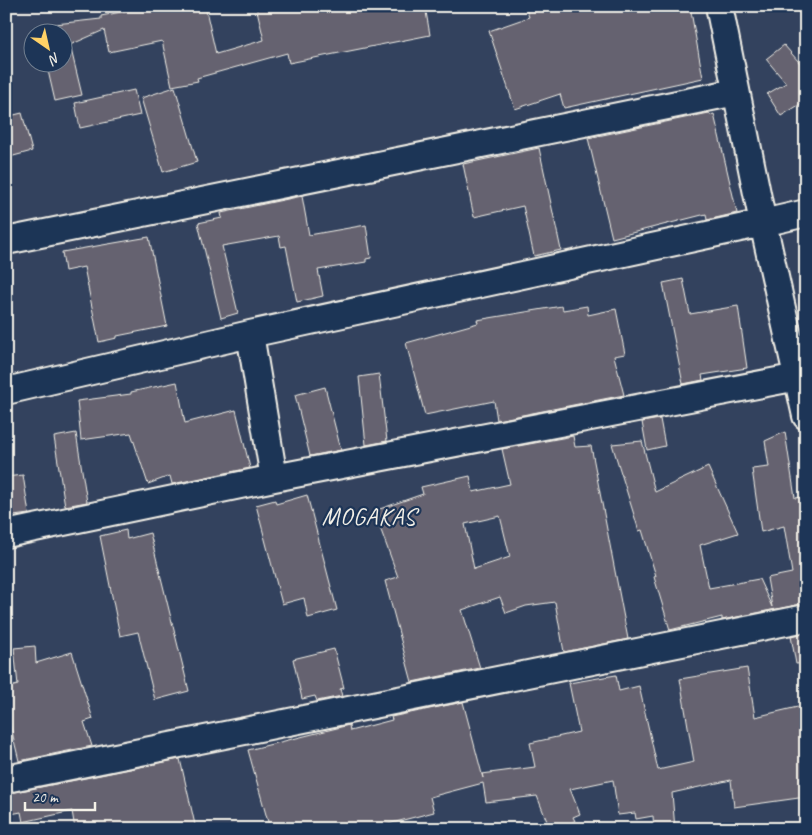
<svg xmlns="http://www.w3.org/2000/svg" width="812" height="835" font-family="Caveat,sans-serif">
<rect width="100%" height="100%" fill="#33425e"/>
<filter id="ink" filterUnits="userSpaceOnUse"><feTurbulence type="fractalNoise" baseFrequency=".02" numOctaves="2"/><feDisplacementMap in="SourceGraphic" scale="10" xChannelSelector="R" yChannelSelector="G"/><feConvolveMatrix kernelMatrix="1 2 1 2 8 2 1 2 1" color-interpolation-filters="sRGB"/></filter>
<g filter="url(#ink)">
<path fill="#656270" stroke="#f4f1e8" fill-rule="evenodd" d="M151,6h54l11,48 48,-14 -8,-34h169l5,29 -141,28 -2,-10 -90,25 1,3 -26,5 -10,-45 -53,11 -5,-22 -34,15 12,50 -27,6 -9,-39h16v-30h-23l-2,-6 64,-7v-3z
M525,6h165l13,72 -139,30 -4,-14 -45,15 -26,-78 40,-14z
M784,45l22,25v38l-4,-5 -21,13 -14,-22 19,-11 -20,-24z
M175,87l22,75 -34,10 -22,-74z
M134,90l6,25 -60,13 -5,-25z
M22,113l10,38 -26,7v-41z
M709,113l1,2 4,-1 23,99 -30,7 -1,-6 -94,24 -24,-100z
M539,148l22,102 -27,6 -11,-50 -49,11 -11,-53z
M302,196l7,39 57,-10 5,33 -5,1v3l-48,8 5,26 -26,6 -11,-56 -5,1 -2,-11 -57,10 16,67 -17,5 -23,-95 24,-5 -1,-5z
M149,237l18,89 -50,10v2l-18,4 -15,-75 -19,4 -3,-19z
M683,279l7,35 48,-8 9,62 -45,7 1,5 -20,4 -20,-101z
M562,306l1,4 24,-4 1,9 28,-6 9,45 -11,2 10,39 -127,25 -3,-19 -69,14 -19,-72 72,-20 -1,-3z
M379,374l8,67 -21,4 -7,-68z
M177,382l8,41 51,-13 14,58 -78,16 -2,-8 -22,8 -17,-51 -50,7 -4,-39 54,-7v-2z
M325,387l16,63 -31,6 -15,-61z
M660,419l5,27 -18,4 -5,-28z
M785,432l10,66 8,-1 3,18v88l-84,17v-3l-52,13 -16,-53 2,-1 -14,-46 -3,1 -27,-87 30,-3 13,51 53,-25 30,66 -38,12 9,43 50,-9 13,28 -5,-29 25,-5 -8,-47 -23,6 -9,-63 17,-2 -4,-26z
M76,433l11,69 -22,4 -11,-69z
M573,436l2,11 16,-1 37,193 -64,13 -9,-50 -29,4 -20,7 -6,-16 -38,13 18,58 -68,14 -27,-101 13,-4 -24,-66 49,-17 -2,-7 49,-11 3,16 37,-8 -8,-35zM500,516l10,41 -36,12 -9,-45z
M23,475l6,39 -23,3v-40z
M307,495l30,115 -29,8 -4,-20 -22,6 -26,-99 19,-5 1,4z
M126,530l1,9 23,-6 39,158 -34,9 -17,-68 -18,4 -20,-100z
M806,633v30l-10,1 -5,-28z
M35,646l1,17 36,-11 21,67 -9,3 8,24 -73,15 -13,-54v-19l12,-3 -4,-37z
M334,649l10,39 -4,1 2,7 -25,5 -2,-5 -13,3 -9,-40z
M747,668l8,49 51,-12v92l-72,10 -3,-27 -59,13 3,36h-21l-1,-13 -17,3 -1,-6 -17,2 -5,-35 -43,9 10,25 -7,3 2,4 -18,8 -4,-7 -5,2 -11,-28 -51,6 -3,-19 -53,14 4,15 -65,17h-99l-22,-79 101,-25 1,6 42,-11 -1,-3 72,-15 20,76 -1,-4 53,-7 -5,-24 49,-11 -10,-49 47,-8 3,16 20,-5 19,84 36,-8 -14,-83z
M180,759l16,70h-121l-3,-18 -49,11 -2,-10 -15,3v-21z"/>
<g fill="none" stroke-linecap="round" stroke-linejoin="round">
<defs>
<path id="minor" d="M719,6l44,217 43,-10
M6,241l730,-149
M250,334l24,144
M6,391l244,-57 513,-111 43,193
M6,534l268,-56 524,-101
M6,779l800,-161"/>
</defs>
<use href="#minor" stroke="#f4f1e8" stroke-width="30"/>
<use href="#minor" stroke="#1d3557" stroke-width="26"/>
</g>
</g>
<g text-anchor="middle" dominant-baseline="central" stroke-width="4.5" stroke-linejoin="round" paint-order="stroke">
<g font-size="24" letter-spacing="1" fill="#f4f1e8" stroke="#1d3557">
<text x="369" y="516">MOGAKAS</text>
</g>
</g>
<rect width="812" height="835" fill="none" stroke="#1d3557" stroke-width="25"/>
<rect x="12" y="12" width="787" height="810" fill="none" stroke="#f4f1e8" stroke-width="2" filter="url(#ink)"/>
<g transform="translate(48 48) rotate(146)"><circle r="24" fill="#1d3557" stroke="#738091"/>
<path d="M0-4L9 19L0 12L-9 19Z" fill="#ffd166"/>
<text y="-8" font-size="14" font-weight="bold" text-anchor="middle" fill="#f4f1e8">N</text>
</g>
<path d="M25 802v8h70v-8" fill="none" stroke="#f4f1e8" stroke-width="2.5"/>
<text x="32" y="802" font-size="15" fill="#f4f1e8" stroke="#1d3557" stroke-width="4" paint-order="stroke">20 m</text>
</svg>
